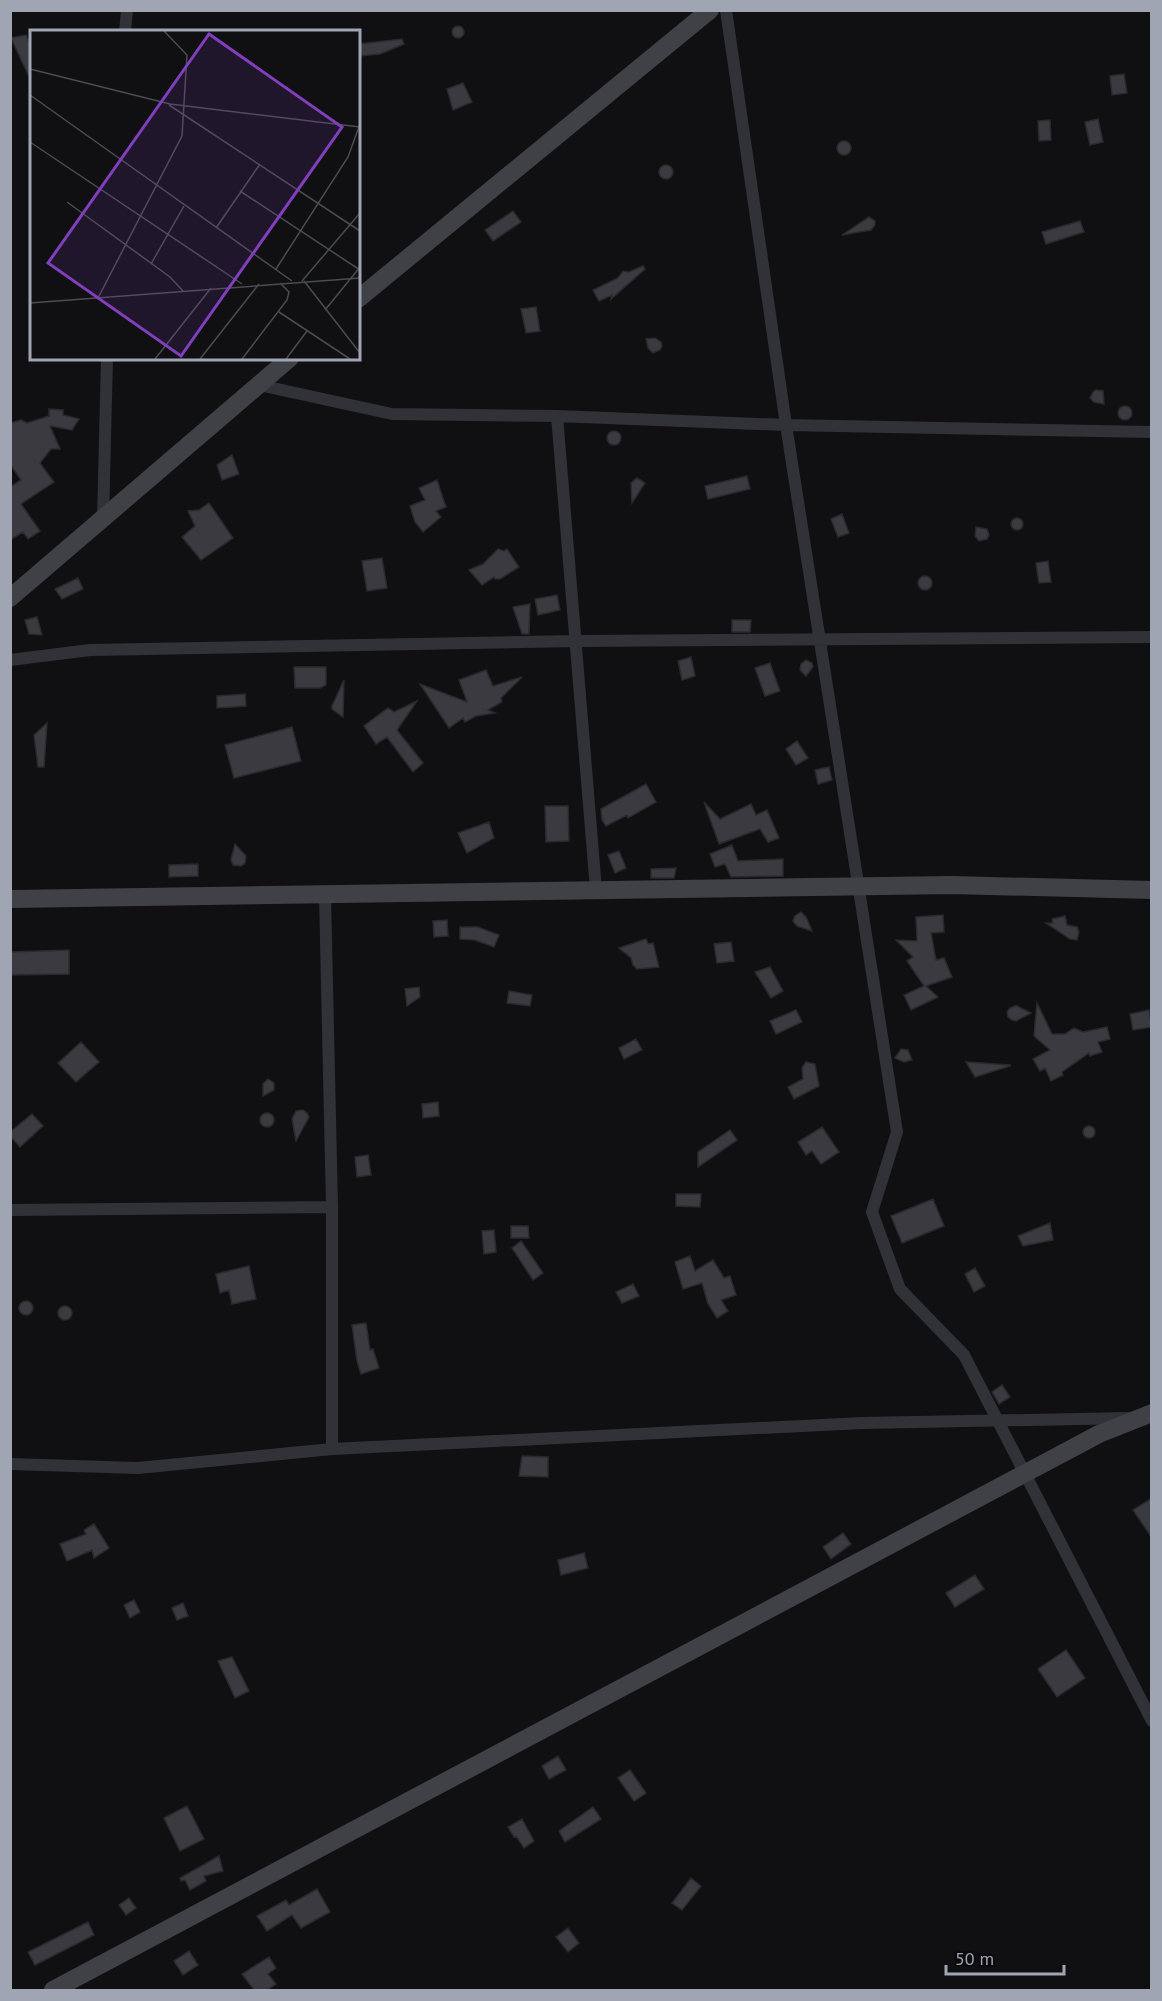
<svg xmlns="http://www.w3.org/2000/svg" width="1162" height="2001" font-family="'PT Sans',sans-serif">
<rect width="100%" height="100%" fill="#101012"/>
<path fill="#3a3a40" stroke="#2a2a2e" stroke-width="1.5" d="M452 32a6 6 0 1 1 12 0a6 6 0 1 1-12 0Z
M26,35l6,12v36l-21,-45z
M402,39l2,5 -24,10 -20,2 -1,-12z
M1124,74l3,19 -15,2 -2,-19z
M463,83l9,19 -19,8 -6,-21z
M1098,119l5,23 -13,3 -5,-23z
M1050,120l1,20 -12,1 -1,-20z
M837 148a7 7 0 1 1 14 0a7 7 0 1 1-14 0Z
M659 172a7 7 0 1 1 14 0a7 7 0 1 1-14 0Z
M513,211l8,11 -28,19 -8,-11z
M869,217l6,4v4l-4,5 -29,5z
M1080,221l4,11 -38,12 -4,-12z
M643,266l2,3 -34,30 1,-4 -13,6 -6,-11 25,-12 5,-7 6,1z
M536,307l4,24 -14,2 -5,-24z
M655,338l6,4 1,4 -2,4 -7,3 -5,-5 -2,-9z
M1096,390l7,1 1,13 -10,-2 -4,-4 3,-6z
M1118 413a7 7 0 1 1 14 0a7 7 0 1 1-14 0Z
M49,409l14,1v5l16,4 -7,11 -22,-4 10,23h-9l-11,14 14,19 -33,22 19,27 -12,8 -5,-7 -13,8v-53l11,-7 -11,-16v-41l11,-3 6,3 22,-7z
M607 438a7 7 0 1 1 14 0a7 7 0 1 1-14 0Z
M232,455l7,19 -17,6 -5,-15z
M747,476l3,13 -42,10 -3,-13z
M637,478l8,5 -13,20 -1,-20z
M437,480l9,27 -10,4 5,6 -18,15 -8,-10 -5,-16 15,-6 -6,-12z
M209,503l24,35 -32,22 -19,-23 13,-11 -7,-15 11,-1z
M842,514l7,19 -11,4 -7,-18z
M1011 524a6 6 0 1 1 12 0a6 6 0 1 1-12 0Z
M976,527l11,2 2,6 -2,4 -8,2 -4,-5z
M498,549l6,2 3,-2 12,18 -19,12h-5l-1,-2 -12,8 -13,-15 14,-6z
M382,558l5,30 -20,3 -5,-30z
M1048,561l3,21 -12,1 -3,-20z
M918 583a7 7 0 1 1 14 0a7 7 0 1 1-14 0Z
M78,578l5,11 -21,10 -7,-10z
M557,595l3,15 -22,5 -3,-16z
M530,604l-1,30h-7l-9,-27z
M37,617l5,18 -13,-1 -4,-14z
M732,620h19l-1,12h-18z
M691,657l4,19 -13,4 -4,-19z
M806,660l6,3 1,4 -7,9 -6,-6 1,-6z
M770,663l10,28 -15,5 -10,-28z
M294,667h32v18l-6,3h-25z
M486,670l7,16 29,-9 -21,21 1,4 -14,8 7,3 -19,3 -11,6 -2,-4 -14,10 -29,-44 47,18 -8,-22z
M344,680l-1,37 -11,-8v-3z
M245,694l1,12 -29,2v-12z
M417,701l-20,29 26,33 -10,9 -26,-35 -11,7 -12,-18 24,-18 6,4z
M47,723l-3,44h-6l-4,-32z
M292,727l9,34 -67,17 -9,-33z
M797,741l11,17 -12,7 -10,-16z
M829,767l3,13 -14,4 -3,-14z
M646,784l10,18 -28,16 -1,-3 -21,11 -4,-6 -1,-11z
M704,802l16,17 31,-15 5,11 11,-5 12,28 -11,4 -8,-13 -41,15z
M545,806h23l1,35 -23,1z
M489,822l5,16 -27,15 -9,-20z
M235,844l11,12 -1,7 -4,3 -8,-1 -2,-5z
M732,845l6,16 45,-2v17l-52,1 -6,-13 -10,3 -5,-13z
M619,851l7,17 -11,5 -7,-18z
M198,864v12l-29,1v-12z
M676,868l-2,10h-23v-9z
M801,912l5,5 6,14 -15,-5 -4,-5 2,-5z
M943,915l1,17 -13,1 5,27 8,-2 8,19 -26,9 12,11 -27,13 -7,-15 20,-9 -17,-25 6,-4 -17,-17 21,1 -1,-24z
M1065,916l2,9 10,2 2,5 -2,8 -7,-1 -24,-16h7l-1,-4z
M447,920l1,16 -14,1 -1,-16z
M460,927h18l21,8 -5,12 -19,-7 -15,-1z
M646,939l2,5 5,-1 6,24 -22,2 -4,-4 -2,-7 -12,-10z
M731,942l3,19 -17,2 -3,-19z
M69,950v24l-59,1v-23z
M770,967l13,24 -12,7 -16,-26z
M419,987l1,10 -13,9 -2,-17z
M509,991l23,4 -2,11 -23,-3z
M1037,1003l15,31h13l9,-6 9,4 24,-5 3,12 -12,3 4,10 -12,4 -1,-3 -27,19 1,3 -12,6 -6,-13 -5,3 -7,-12 17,-9 -16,-14z
M1015,1006h2l14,7 -15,8 -4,-1 -4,-3 -1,-5 3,-4z
M796,1010l6,12 -26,12 -6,-13z
M1149,1010l3,17 -19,3 -3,-16z
M636,1039l6,11 -18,9 -5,-11z
M81,1042l18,20 -23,20 -18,-19z
M901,1049l7,1 4,10 -8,2 -9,-4z
M806,1062l9,2 4,22 -25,13 -6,-12 15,-8 -1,-11z
M966,1062l44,3v1l-35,11z
M268,1079l6,4v7l-11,6v-12z
M438,1102l1,14 -16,2 -1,-14z
M303,1110l4,3 2,4 -13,24 -4,-22 4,-8z
M260 1120a7 7 0 1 1 14 0a7 7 0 1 1-14 0Z
M32,1114l11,12 -23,21 -10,-11v-4z
M1083 1132a6 6 0 1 1 12 0a6 6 0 1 1-12 0Z
M822,1127l17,25 -18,12 -9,-13 -6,4 -8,-13z
M730,1130l7,10 -39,27v-15z
M368,1155l3,20 -14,2 -2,-20z
M676,1194h25l-1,13 -24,-1z
M933,1199l11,27 -42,17 -11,-27z
M1050,1223l3,17 -30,6 -5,-10z
M511,1226h17l1,12h-18z
M494,1230l2,22 -12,2 -2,-23z
M521,1241l22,32 -10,7 -21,-32z
M690,1256l5,15 18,-11 11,18 6,-2 6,19 -15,5 7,11 -11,7 -9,-14 -6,-21 -19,6 -8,-27z
M249,1266l7,33 -24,5 -3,-14 -9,3 -4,-19z
M975,1268l10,18 -11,6 -9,-18z
M633,1284l6,12 -17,7 -6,-11z
M19 1308a7 7 0 1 1 14 0a7 7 0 1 1-14 0Z
M58 1313a7 7 0 1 1 14 0a7 7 0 1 1-14 0Z
M366,1323l4,27 3,-1 6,19 -18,6 -4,-13 -5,-36z
M1002,1385l8,12 -11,7 -7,-12z
M522,1456l26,1v20l-29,-1z
M1152,1498v40l-19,-28z
M94,1524l15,24 -15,10 -2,-8 -25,11 -7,-17 26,-10 -2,-4z
M843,1533l8,11 -20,15 -8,-12z
M584,1553l4,15 -27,7 -3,-15z
M975,1575l9,14 -29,18 -9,-14z
M134,1600l6,12 -10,6 -6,-13z
M183,1603l5,13 -11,4 -5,-12z
M1066,1650l19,28 -28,19 -19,-28z
M232,1657l17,34 -14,7 -17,-37z
M558,1756l8,14 -17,9 -7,-13z
M630,1770l16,23 -12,8 -16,-23z
M187,1806l17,33 -24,12 -16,-33z
M593,1807l8,12 -36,23 -6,-11z
M522,1819l12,22 -10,7 -8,-12 -2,1 -6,-10z
M219,1856l4,15 -19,5 2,5 -16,9 -5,-10 -4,1 -1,-3z
M691,1878l10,8 -19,24 -10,-7z
M317,1889l13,23 -29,16 -9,-13 -25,16 -10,-15 29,-16 3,5z
M129,1898l7,10 -10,7 -7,-10z
M88,1922l6,13 -59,30 -7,-13z
M568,1928l11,15 -11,9 -12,-15z
M189,1951l9,14 -15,10 -9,-14z
M269,1957l7,11 -8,6 8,10 -9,6h-13l-12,-16z"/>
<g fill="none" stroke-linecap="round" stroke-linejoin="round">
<path stroke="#313237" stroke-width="12" d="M726,10l60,415 111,707 -25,80 28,77 64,66 188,366
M125,32l2,-22
M259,385l133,29 165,2 229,9 366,7
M557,416l39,474
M103,519l4,-161
M10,660l80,-10 486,-9 576,-4
M325,895l7,312v242
M10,1210l322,-3
M10,1464l128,4 194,-19 531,-26 267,-5"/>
<path stroke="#3f4147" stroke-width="18" d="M358,299l352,-289
M10,598l280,-240
M10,899l942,-14 200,5
M53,1990l1046,-556 53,-21"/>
</g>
<g transform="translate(30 30)">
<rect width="330" height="330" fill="#101012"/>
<path fill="none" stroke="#4a4c53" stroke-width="1.5" d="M0,39l140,35 190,23M0,65l262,186M139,75l191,126M0,112l212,142M210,161l120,79M37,172l103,75 13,14M186,198l44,-64M121,234l33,-58M246,239l72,-112 12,-33M272,251l58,-68M274,251l56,72M68,268l84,-162 5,-81 -23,-24M0,273l330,-25M295,280l35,-43M249,282l71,47M125,329l56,-71M170,329l59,-75M212,329l45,-59 2,-8 -9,-9M256,329l21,-28"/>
<path fill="#813ebd" fill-opacity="0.15" stroke="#813ebd" stroke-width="3" d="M179,4l133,93 -161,229 -133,-93z"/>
<rect width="330" height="330" fill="none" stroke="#a0a5b4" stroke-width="3"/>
</g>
<rect width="1162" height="2001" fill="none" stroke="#a0a5b4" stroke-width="24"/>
<path d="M946 1965v9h118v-9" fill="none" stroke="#a0a5b4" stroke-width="3"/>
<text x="955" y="1965" font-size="18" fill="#a0a5b4" stroke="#0b0b0d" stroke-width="4.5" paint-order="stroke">50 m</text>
</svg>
